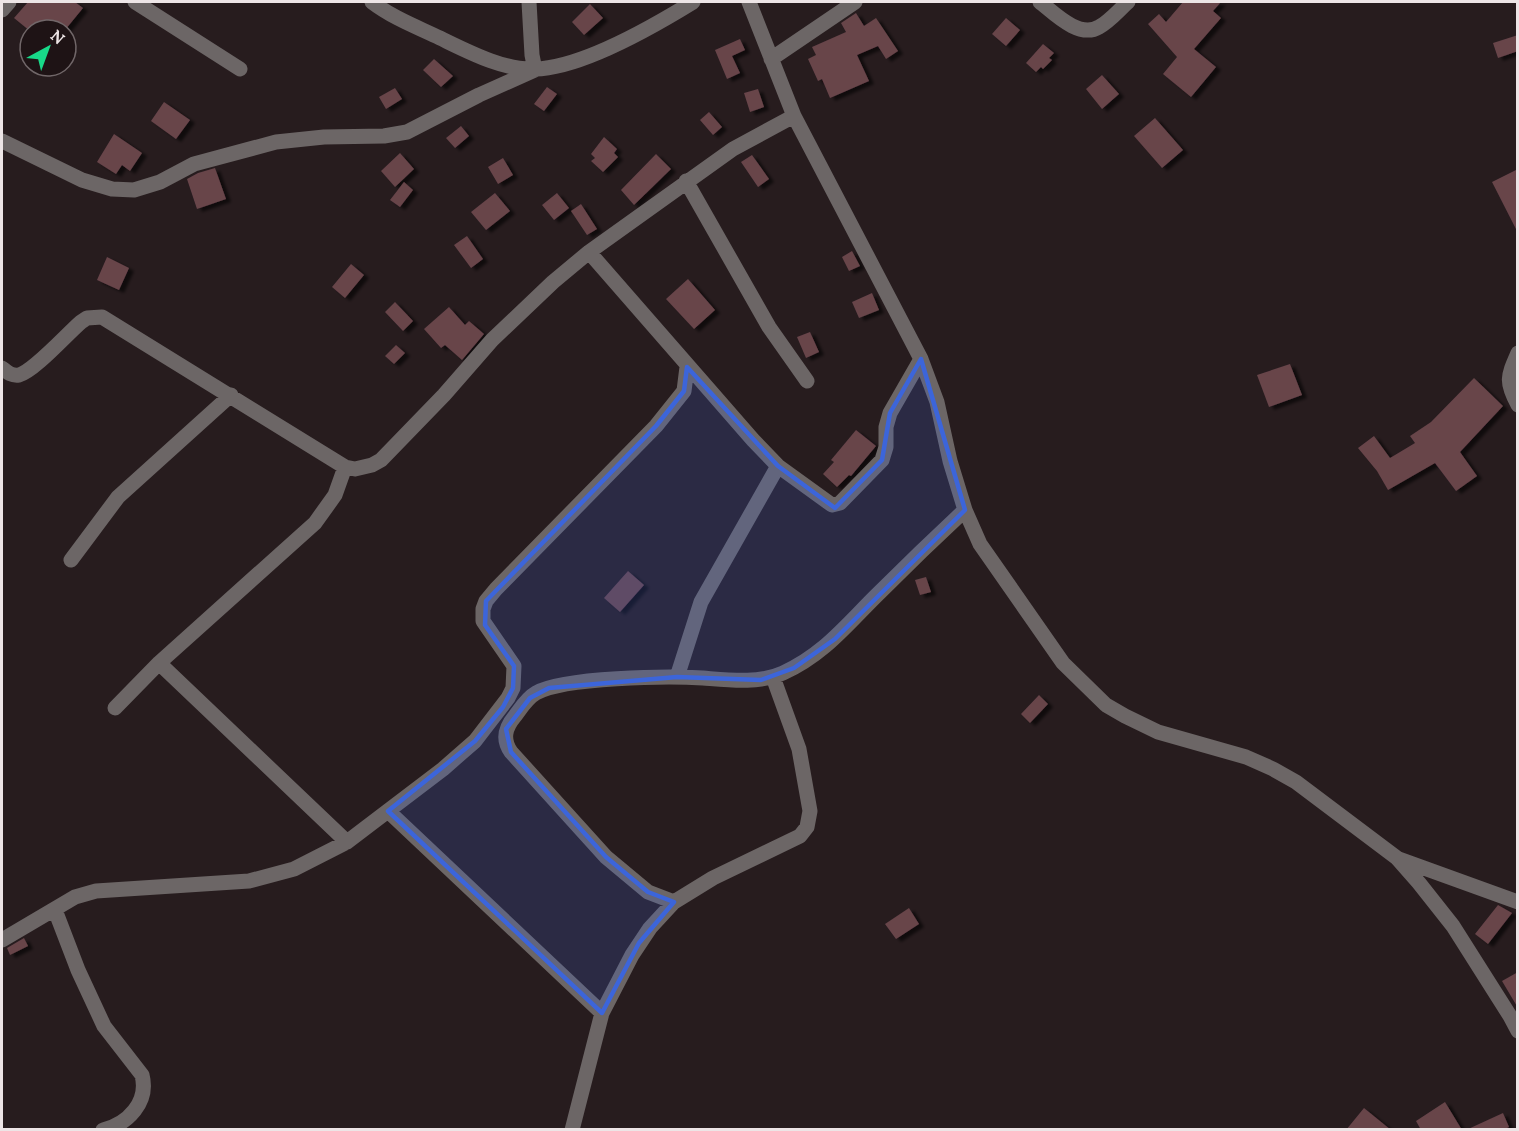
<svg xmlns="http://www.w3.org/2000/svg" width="1519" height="1131" font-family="Lora,serif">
<defs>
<filter id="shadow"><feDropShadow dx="5" dy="3" stdDeviation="1.5" flood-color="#0009"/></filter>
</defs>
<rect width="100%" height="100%" fill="#271c1e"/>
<path fill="#67444a" filter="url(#shadow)" d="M28,2h47l8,6 -18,22h-16l-10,-7 -5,7 -4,1 -16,-13z
M1183,2h38l-8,9 8,7 -27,31 22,18 -25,30 -28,-23 14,-17 -29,-33 11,-10 7,8z
M590,4l13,14 -19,17 -12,-13z
M856,13l8,13 12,-8 22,33 -12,8 -8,-13 -21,9 12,26 -39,17 -8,-19 -4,2 -10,-22 8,-4 -4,-8 34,-15 -5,-9z
M1006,18l14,12 -14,16 -14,-12z
M1518,35v16l-20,7 -5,-15z
M740,39l5,11 -13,6 8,17 -13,6 -12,-29z
M1043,44l11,9 -5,5 3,2 -9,9 -2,-2 -5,5 -10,-9z
M434,59l19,17 -12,11 -18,-17z
M1102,75l17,19 -17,15 -16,-20z
M547,87l10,7 -13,17 -10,-7z
M395,88l7,11 -16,10 -7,-12z
M758,89l6,18 -14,5 -6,-19z
M164,102l26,18 -14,19 -25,-18z
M709,112l13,15 -9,8 -13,-15z
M1155,118l28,32 -21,18 -28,-32z
M461,126l8,10 -14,12 -9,-10z
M114,134l28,19 -12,18 -8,-6 -6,9 -19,-12z
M604,137l13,12 -3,4 4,4 -15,15 -12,-11 4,-3 -4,-4z
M400,153l14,16 -19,18 -14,-16z
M656,154l15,15 -37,36 -13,-15z
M752,155l17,24 -11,8 -17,-25z
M503,158l10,17 -15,9 -10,-17z
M215,168l11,31 -29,10 -10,-30 11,-6z
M1518,169v64l-26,-51z
M404,182l9,8 -13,17 -10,-7z
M495,193l15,18 -24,19 -15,-18z
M557,193l12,15 -15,12 -12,-15z
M581,204l16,25 -10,6 -16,-24z
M467,236l16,23 -12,9 -17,-23z
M852,251l8,15 -11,5 -7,-14z
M107,257l22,11 -10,22 -22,-10z
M351,264l13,11 -19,23 -13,-11z
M688,279l27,31 -21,19 -28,-30z
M872,293l7,17 -20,8 -7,-16z
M395,302l18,19 -10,10 -18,-19z
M449,307l16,18 4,-4 15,13 -22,26 -17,-15 -4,3 -17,-19z
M810,332l9,20 -13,6 -9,-21z
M396,345l9,8 -11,11 -9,-8z
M1290,364l12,31 -33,12 -12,-32z
M1474,378l29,28 -43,46 17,24 -21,15 -21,-28 -47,27 -11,-19 -19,-23 16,-12 16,22 25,-15 -5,-7 21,-14z
M856,430l20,16 -25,30 -2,-1 -12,12 -14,-13 11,-12 -3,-2z
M628,571l16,14 -24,27 -16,-14z
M926,577l5,15 -11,3 -5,-15z
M1039,695l9,9 -18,19 -9,-9z
M1498,905l14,8 -24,31 -13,-10z
M909,908l10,16 -23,15 -11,-15z
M24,938l4,8 -18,9 -3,-7z
M1518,972v36l-16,-27z
M1445,1102l17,28h-41l-5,-9z
M1364,1108l27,22h-45z
M1503,1113l6,14 -6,3h-37z"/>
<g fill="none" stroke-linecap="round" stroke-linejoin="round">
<path stroke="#6c6666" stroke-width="15" d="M135,2l105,67
M372,2c21,16 45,25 68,36 27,13 65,33 95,31 47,-1 119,-43 158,-67
M749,2l45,114 127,243 16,43 13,59 15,49 15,34 83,119 43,42 19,11 33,16 88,25 27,12 23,13 101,76 22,25 34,43 57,90 8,15
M1040,2c14,11 39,37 59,25 10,-5 20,-17 29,-25
M2,10l7,-8
M771,59l84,-57
M2,141l80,39 30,9 22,1 26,-8 34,-18 82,-22 48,-5 60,-1 23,-4 72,-37 56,-25 -3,-15 -3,-53
M686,181l83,146 38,54
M589,252l164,188 25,26 54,39 8,-2 42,-43 4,-13v-20l4,-14 31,-54
M1518,353c-10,23 -13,28 0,52
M2,368c5,4 9,8 17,7 15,-4 48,-41 62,-53l6,-4 15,-1 243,150 10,2 17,-4 9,-5 63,-65 48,-55 61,-58 36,-30 144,-103 61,-33
M71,560l47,-63 113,-102
M159,663l188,179
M677,677l24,-75 77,-136
M115,708l44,-45 156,-140 20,-28 10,-28
M388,811l214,202
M1399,859l119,43
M674,902l-26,-10 -42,-35 -95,-105c-9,-13 -6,-24 4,-36 6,-8 12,-18 21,-23 28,-16 132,-17 167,-15 25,2 56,6 80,-5 42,-19 65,-50 97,-81 28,-28 56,-55 85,-82
M55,910l23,60 26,56 38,49c7,27 -14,49 -39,55
M2,940l73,-43 21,-6 153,-10 45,-12 53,-27 96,-73 32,-28 33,-43 5,-10 1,-22 -31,-45v-12l3,-8 10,-12 160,-163 28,-35 3,-24
M572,1130l30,-117 30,-58 18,-27 24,-26 39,-24 87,-42 7,-9 3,-16 -11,-62 -26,-72"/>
</g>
<path fill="#3c65da" fill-opacity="0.2" stroke="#3c65da" stroke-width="4.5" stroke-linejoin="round" d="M921,359l44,151 -130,129 -41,29 -33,12 -84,-3 -128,11 -19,10 -24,31 5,23 95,105 42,35 26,10 -35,41 -37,70 -214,-202 87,-70 28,-34 10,-19 1,-22 -29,-41 1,-24 170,-175 28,-35 3,-24 91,99 57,42 47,-48 8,-47z"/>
<rect width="1519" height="1131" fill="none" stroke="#ede5e6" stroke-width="6"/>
<g transform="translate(48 48) rotate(41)"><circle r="28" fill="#1e1315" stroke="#716769" stroke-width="1.5"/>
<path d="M0-4.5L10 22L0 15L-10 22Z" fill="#18d989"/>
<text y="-9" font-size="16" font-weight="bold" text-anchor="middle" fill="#ede5e6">N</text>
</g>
</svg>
